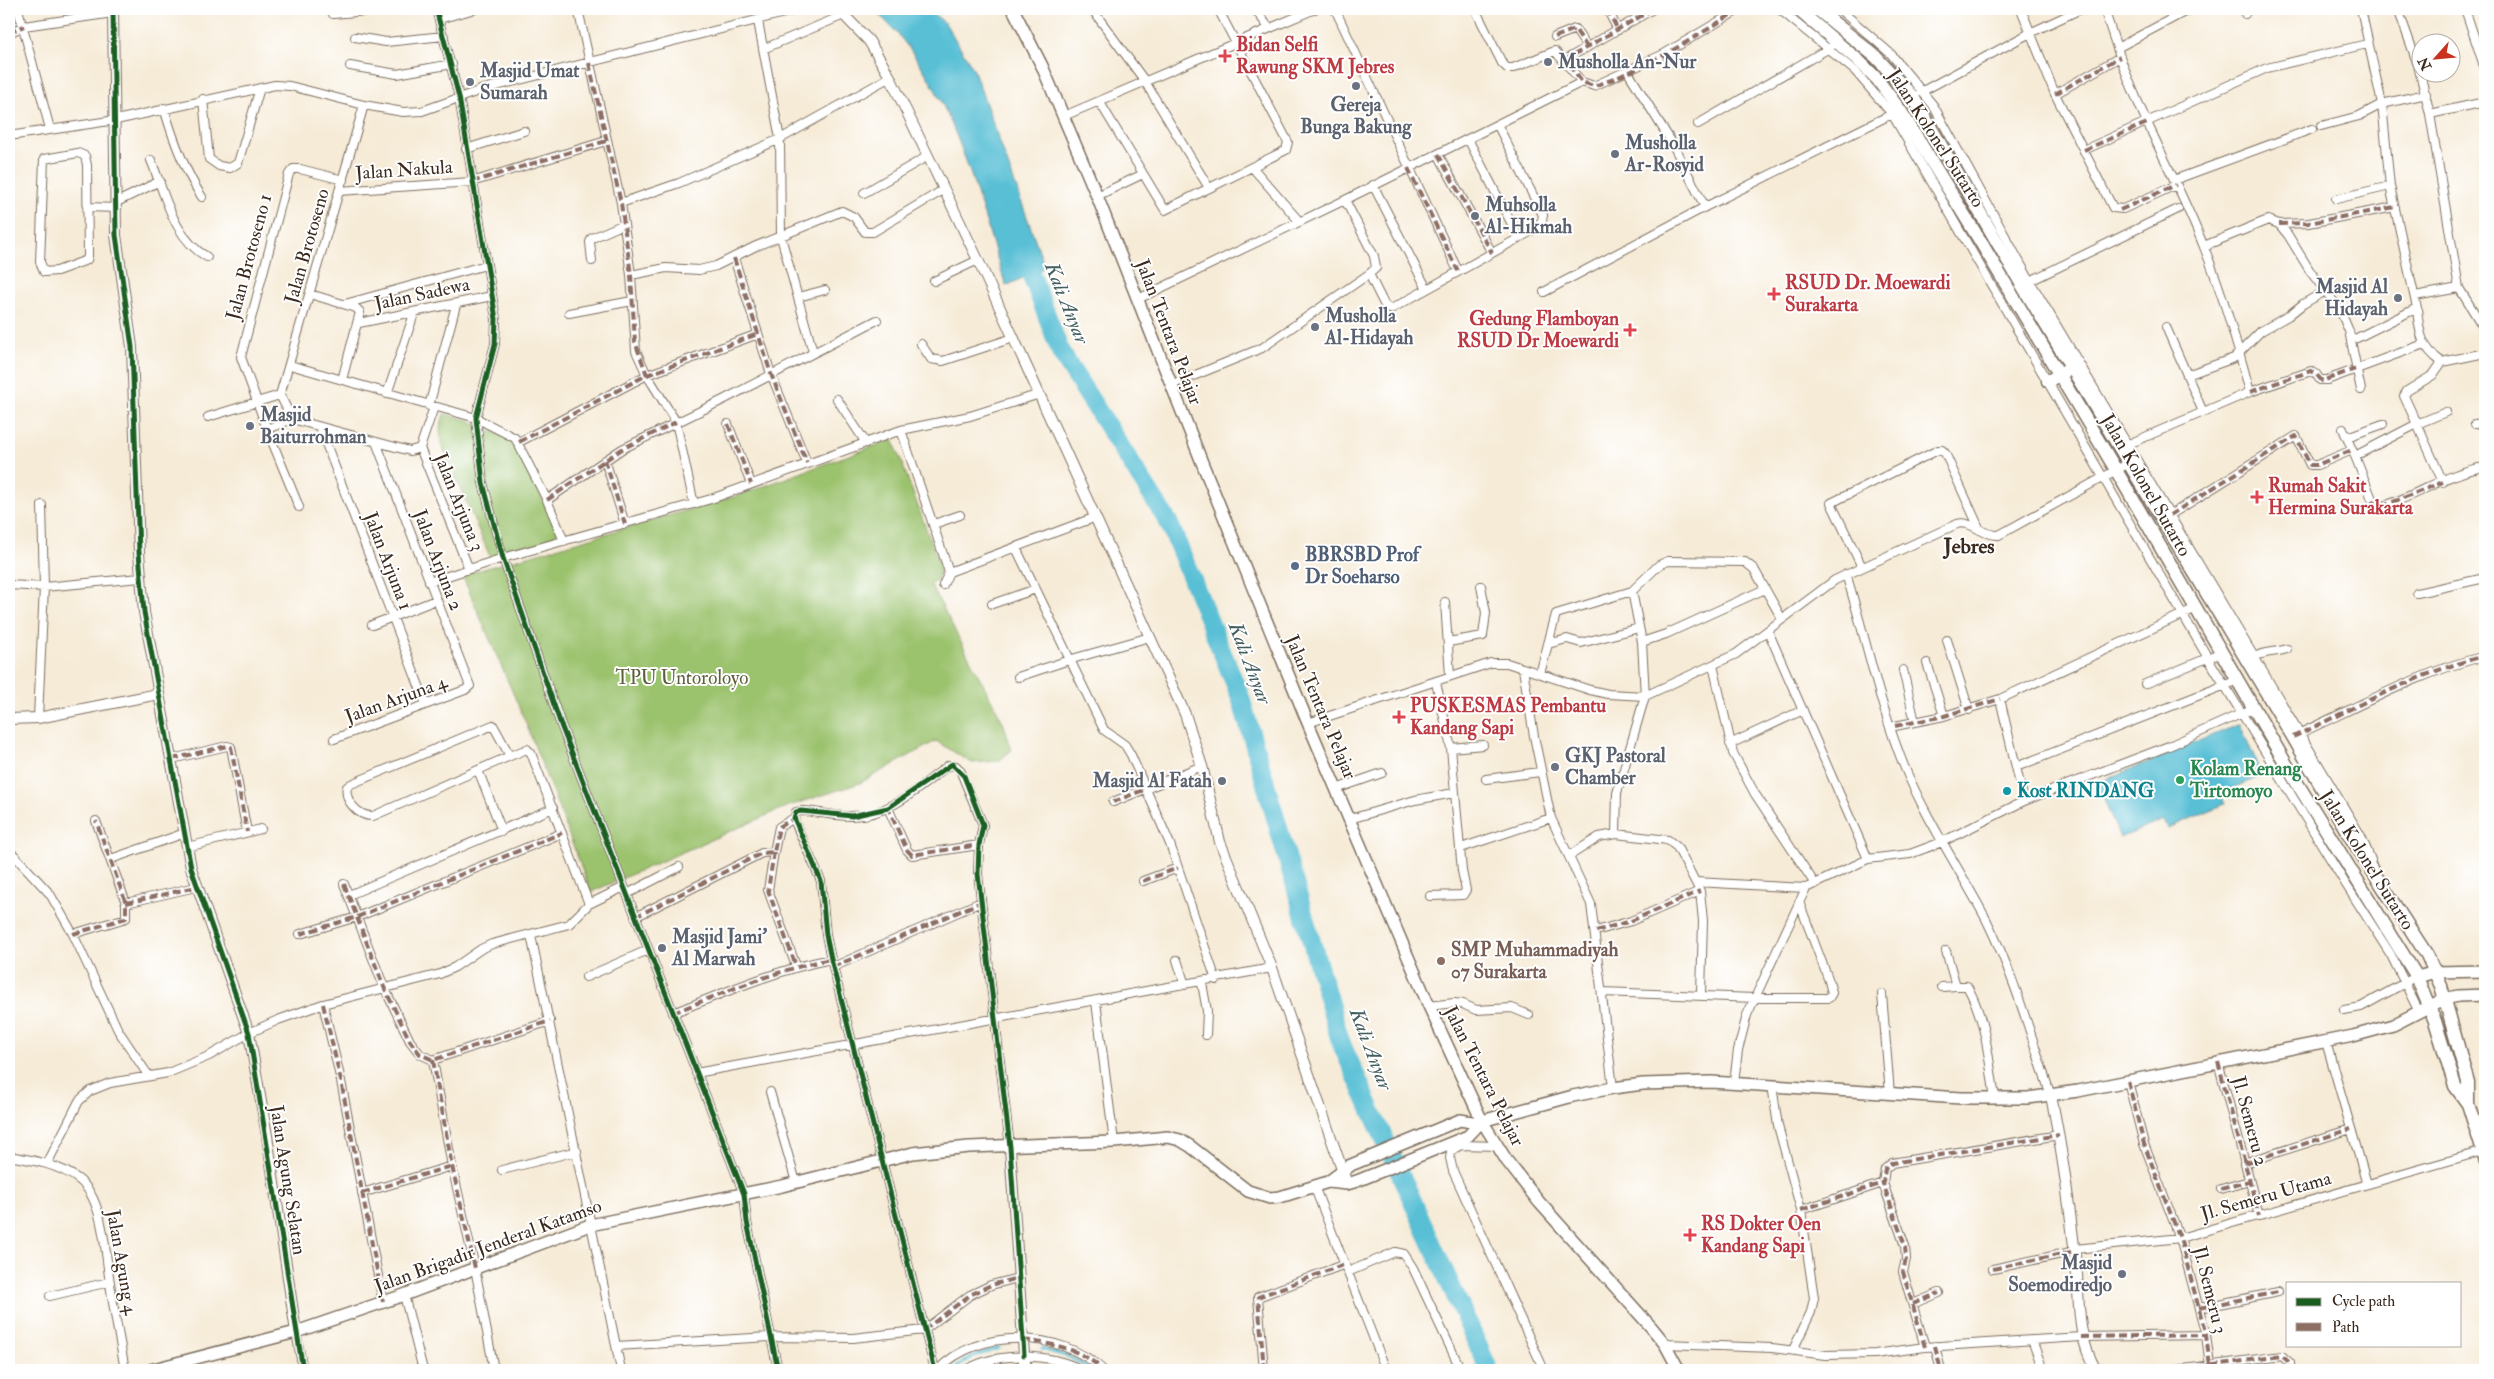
<svg xmlns="http://www.w3.org/2000/svg" width="2494" height="1379" font-family="'IM FELL Double Pica',serif">
<rect width="100%" height="100%" fill="#fff"/>
<filter id="ink" filterUnits="userSpaceOnUse"><feTurbulence type="fractalNoise" baseFrequency=".02" numOctaves="2"/><feDisplacementMap in="SourceGraphic" scale="10" xChannelSelector="R" yChannelSelector="G"/><feConvolveMatrix kernelMatrix="1 2 1 2 8 2 1 2 1" color-interpolation-filters="sRGB"/></filter>
<filter id="wash" filterUnits="userSpaceOnUse"><feTurbulence type="fractalNoise" baseFrequency=".0096" numOctaves="4" result="noise"/><feDisplacementMap in="SourceGraphic" scale="20" xChannelSelector="R" yChannelSelector="G"/><feGaussianBlur stdDeviation="1.12" result="paint"/><feColorMatrix in="noise" values="0 0 0 0 0 0 0 0 0 0 0 0 0 0 0 0 0 1.4 0 .05"/><feComposite in="paint" operator="in"/></filter>
<g filter="url(#wash)">
<rect width="100%" height="100%" fill="#f6ebd7"/>
<path fill="#9bc26d" stroke="#6b7646" d="M444,414l24,6 48,22 44,96 -69,21 -50,-115 -1,-16z
M893,439l47,127 -2,12 -7,7 72,137 9,28 -13,11 -27,2 -36,-22 -76,42 -74,24 -195,85 -66,-171 -63,-146 275,-79z"/>
<path fill="#58bfd5" stroke="#4a747a" d="M873,9h54l18,14 28,45 72,199 -39,19c-31,-95 -55,-209 -133,-277z
M2240,724l22,52 -42,17 5,11 -57,24 -4,-8 -44,18 -23,-55z"/>
<g fill="none" stroke-linecap="round" stroke-linejoin="round">
<path stroke="#58bfd5" stroke-width="3" d="M1042,1349l27,8 25,13
M953,1370l19,-13 27,-9"/>
<path stroke="#58bfd5" stroke-width="19" d="M1022,250l39,103 108,170 71,173 101,347 148,327"/>
</g>
</g>
<g filter="url(#ink)">
<g fill="none" stroke-linecap="round" stroke-linejoin="round">
<defs>
<path id="minor" d="M18,9l32,120
M436,9l23,88 37,222 -1,25 -19,74 7,65 20,75 58,167 183,469 3,28 31,148
M578,9l43,194 10,72 5,76 11,24 29,47 18,82
M1092,9l52,71 65,108
M1255,9l14,19
M1335,9l123,262
M1475,9l27,54 5,5h6l42,-17 27,31 12,4 70,-32 76,-45
M1607,9l11,21
M1779,9l76,62 37,43 316,544 137,225 46,72 28,57
M1839,9l52,45 42,51 97,176 331,555 10,24
M2021,9l34,85 58,114 10,1 53,-24
M2104,9l13,39 73,-39
M2243,9l2,5
M2398,9l20,56 12,49 29,174 26,42
M2465,9l20,60
M333,14l56,-5
M439,19l36,-10
M758,21l22,118 1,98 32,115
M9,33l15,-7 89,-13
M355,37l31,5 58,-6
M1555,37l20,-8 12,18
M2117,48c23,69 60,131 87,199 19,47 33,96 46,145
M763,49l81,-34
M1565,60l88,-51
M350,66l47,8 55,-10
M1628,72l44,71 33,64
M1921,92l109,-59 51,-24
M2055,94l65,-37
M2426,94l-44,10 8,82 27,122c2,24 4,40 25,54l43,-9
M203,99l6,60 10,7 11,2 8,-5 22,-75
M1099,101l66,109 121,-60 2,-8 -70,-133
M164,108c9,31 20,62 38,89
M2430,114l55,-12
M1064,116l251,-107
M1698,124l133,-77
M2321,126l38,-10 23,-12 -21,-95
M9,136l107,-16 159,-35 15,1 74,19 39,7 19,-1 62,-22 316,-80
M1468,139l51,99
M466,149l58,-18
M2084,150l183,-82 100,-24
M78,153l7,3 2,9 1,91 -1,4 -30,11 -13,1 -4,-10 4,-103z
M1438,154l54,99
M151,160c14,34 22,78 56,97
M1252,167l47,54
M2174,180l138,-51
M1373,185l54,104
M339,191l133,-9 134,-41
M864,193l64,-37
M1097,196l46,-22
M2336,199l54,-13
M1345,200l29,56 2,12 -7,6 15,30 5,5 4,-1 137,-76 12,-11 1,-6 -46,-91
M117,202l43,-21
M621,203l58,-20 101,-44 110,-62
M87,207l30,1
M2279,224l30,-1 86,-16
M2204,246l64,-26 11,4 9,11 22,36 30,39 9,21 12,59
M734,258l37,116 36,89
M592,261l-2,-19 2,-4 32,-14
M631,275l35,-7 33,2 17,-4 38,-19 88,-36 12,6 11,15h8l70,-42
M934,281l44,-21
M2026,283l152,-74
M1544,292l161,-85 191,-95
M310,294l46,14 4,4 -18,68
M2415,296l44,-8
M798,297l27,-7
M1138,299l207,-99 237,-118
M345,304l141,-39
M569,313l63,-12
M359,323l133,-27
M2166,327l21,48
M2357,338l60,-30
M921,344l10,15 12,2 70,-23
M2442,362l-9,13 -26,16 -3,5 13,28 29,-12
M290,365l186,53 39,20 32,62 17,41
M1171,385l91,-37 107,-74
M387,394l27,-80
M280,395l84,-290
M280,395l12,24 118,32 10,-3 14,-41
M837,399l29,44
M429,406l27,-101
M2203,412l-16,-37 47,-17 27,-27 27,-15 15,-12 24,-14
M208,417l72,-22
M728,424l23,60
M2475,424l10,-1
M320,428l106,276
M267,429l25,-10
M2343,429l11,25
M901,430l48,142 -6,13
M2347,437l36,-13
M519,442l128,-67 111,-41
M2124,446l126,-54 61,-21 5,3 4,6h7l97,-36
M420,448l49,121
M605,460l20,64
M2443,482l-26,-58 -62,32 19,48 6,3c36,-10 68,-35 105,-40
M547,500l75,-51 101,-49 154,-80
M299,507l-32,-78 -26,-72 48,-183 4,-5h7l43,11
M2170,515l126,-79 14,29h7l35,-15
M934,524l26,-9
M1016,548l88,182 21,15 6,10 39,89 46,136
M1862,567l-31,-64 107,-53h4l3,3 35,77
M949,572l147,-55
M1846,574c20,64 33,130 58,192 22,53 55,102 82,153 28,56 45,117 65,177
M429,582l74,-24 208,-59 190,-69 69,-14 70,-22
M9,585l35,2 96,-9
M2417,593l68,-15
M1445,602l5,74
M992,604l44,-15
M372,625l64,-25
M1768,631l100,228
M1947,640l22,70
M1448,642l35,-6 3,-23 -5,-27
M1642,642l24,-8 99,-45
M1548,644l19,-5 14,4 58,-15
M2254,657c12,-6 20,-4 33,-8
M1927,663l17,53
M1713,665l20,88 22,41 60,90
M1523,669l11,67 17,82 40,86 22,184
M1903,670l12,52
M1540,674l16,-60 76,-23 27,-26 9,-4 77,1 9,7 28,50
M1018,677l54,-18 78,-22
M2145,684l77,-32
M2000,699l24,102
M38,718l6,-131 -2,-82
M1308,723l183,-60h16l83,27 18,4 37,2 91,-42 99,-74 122,-56c15,-4 25,12 42,11l130,-72
M1895,726l49,-10 56,-17 196,-91
M2296,735c62,-28 123,-63 189,-79
M334,739l131,-49 5,-4 -94,-244
M1730,744l73,-34
M1451,748l32,-3
M510,756l-137,60c-14,1 -29,-15 -26,-29l4,-3 142,-59 17,31 17,-7 4,4 58,151
M172,759l55,-13 4,1 16,85
M2016,767l222,-87
M480,775l22,56
M1486,779l54,-7
M1336,789l46,-16
M1113,802l89,-36
M888,808l19,42 5,5 67,-10
M1350,819l65,-19 39,-7
M1616,834l1,-41 28,-97 -3,-54 -10,-51
M187,847l74,-18
M1461,848l90,-30
M774,852l-6,38 28,76
M14,855l36,39 23,40 45,96 30,45
M1569,856l30,-19 17,-3 52,6 9,7 23,44 3,30 -2,73
M111,859l74,-26
M1143,881l35,-13
M1696,882l110,6 62,-29 42,-5 32,-12 82,-41 145,-55 85,-38
M344,884l40,103 26,54 10,13 13,6 117,-39
M627,894l52,-27
M349,895l204,-87
M1430,896l33,-1 3,-5 -4,-19 -11,-123 -15,-66
M126,903l70,-16
M635,917l127,-64 12,-1 5,-25 15,-9
M1596,931l35,-10 69,-30
M73,934l53,-16v-15l-30,-82
M300,934l57,-17 205,-84
M531,935l90,435
M1946,951l10,35h11c19,33 22,75 28,112
M1177,960l8,25
M833,967l148,-65
M586,977l62,-27
M1202,983l5,28 -1,24
M1942,987l14,-1
M1603,992l151,6h75l3,-5 -3,-12 -30,-79
M1882,994l8,100
M1096,1002l18,140
M323,1004l18,77 42,221
M1429,1006l25,-3 9,1 13,6 36,-2 17,7
M2344,1010l17,-3 49,-27
M673,1013c52,-21 103,-43 158,-54
M2326,1042l41,142
M433,1060l19,106 23,102 19,102
M2218,1062l41,154
M696,1073l576,-105
M2128,1081l16,63 36,94 26,97 4,31
M1734,1082l4,-32 9,-35 59,-127
M1772,1085l6,41 23,84 13,88 -3,14 -18,38
M770,1092l26,90
M1497,1146l-36,-1 -10,6 -1,7 3,13 91,199
M9,1156c23,4 49,8 69,23 26,19 27,74 32,104 4,29 10,58 15,87
M2244,1163l107,-34
M47,1164l32,-63 11,-10 20,-8 58,-10 41,-17 40,-23 29,-13 45,-16 117,-30 15,-7 26,-18 11,-5 77,-20 20,-20 35,-17
M502,1170l75,-19
M1314,1186l72,184
M2221,1189l28,-8
M362,1193l90,-27
M1801,1210l82,-27
M2075,1249l105,-11 303,-87
M1993,1269l82,-18
M1348,1272l47,-20 9,2 9,14 48,102
M404,1295l19,75
M50,1296l59,-14
M1913,1304l26,-11
M2199,1308l79,-16
M296,1332l7,38
M2032,1340l11,30
M1665,1344l107,4 54,7 49,-1 50,-7 156,-10 125,-2
M616,1346l154,-9 83,1 71,-8 46,-35 21,-10 27,-7
M1935,1346l6,24
M1925,1347l-22,-75 3,-13 -1,-13 -22,-63 2,-14 7,-6 167,-28
M935,1370l-104,-411 -5,-24 -5,-54 -27,-61 2,-8 7,-1c16,1 31,5 47,5 39,1 69,-29 99,-51l7,1 4,4 23,55 -4,20 -1,29 32,273
M938,1370c40,-43 123,-40 165,0
M966,1370c32,-19 83,-17 116,0
M1264,1370l-6,-73 87,-33
M2176,1370l106,-14 8,7v7"/>
<path id="tertiary" d="M113,9l3,226 16,112 7,206 5,59 47,256 58,165 18,103 29,196
M838,9l31,32 21,36 88,183 207,454 17,52 18,76 52,126 73,210
M9,719l29,-1 120,-24
M2051,1096c11,52 18,106 24,159 6,42 -1,76 21,115
M1010,1147l14,208"/>
<path id="secondary" d="M1013,9l29,57 55,130 106,269 105,258 121,283 53,115 25,40 32,41 113,126 13,16 14,26
M2417,977l19,-5 49,-1
M1328,1182l23,-17 109,-45 18,3
M1024,1355l1,15
M150,1370l146,-38 108,-37 186,-70 192,-39 131,-33 56,-6 145,-5 54,-5 12,3 10,6 58,45 22,7 10,-1 48,-15 19,2 10,-3 111,-45 14,-15 91,-25 40,-8 30,-4 68,-2 250,16h67l50,-7 275,-55 40,-11 51,-26 14,-3 27,-1"/>
<path id="primary" d="M1797,9l61,51 19,19 23,31 79,129 137,231 181,313 120,194 18,44 20,65 13,18 17,54
M1817,9l58,47 38,41 109,188 271,452 55,96 79,122 14,31 27,96v22
M2048,381l18,-10"/>
</defs>
<use href="#minor" stroke="#7c6e5f" stroke-width="10"/>
<use href="#tertiary" stroke="#7c6e5f" stroke-width="12"/>
<use href="#secondary" stroke="#7c6e5f" stroke-width="14"/>
<use href="#primary" stroke="#7c6e5f" stroke-width="15"/>
<use href="#minor" stroke="#fff" stroke-width="8"/>
<use href="#tertiary" stroke="#fff" stroke-width="10"/>
<use href="#secondary" stroke="#fff" stroke-width="11"/>
<use href="#primary" stroke="#fff" stroke-width="12"/>
<path stroke="#8d6e63" stroke-width="4" stroke-dasharray="8 4" stroke-linecap="butt" d="M1607,9l11,21
M1653,9l-88,51 17,22 12,4c52,-17 100,-48 146,-77
M2243,9l2,5
M9,33l15,-7
M1555,37l20,-8 12,18
M589,63l32,140 10,72 4,67 12,33
M2055,94l65,-37
M2084,150l63,-27
M1438,154l54,99
M1408,168l50,103
M472,182l134,-41
M2120,210l56,-25
M2279,224l30,-1 86,-16
M734,258l37,116 36,89
M2250,392l61,-21 4,2 7,8 33,-12
M728,424l23,60
M519,442l128,-67 111,-41
M605,460l20,64
M547,500l75,-51 54,-27
M2372,500l5,6h6l60,-24
M2170,515l126,-79 14,29h7l35,-15
M1895,726l49,-10 56,-17
M2293,737c62,-29 125,-65 192,-81
M172,759l55,-13 4,1 16,85
M1113,802l33,-13
M886,809l2,-1 19,42 5,5 67,-10
M774,852l-6,38 28,76
M1143,881l35,-13
M344,884l40,103 26,54 10,13 13,6 117,-39
M126,903l70,-16
M635,917l127,-64 12,-1 5,-25 15,-9
M1596,931l35,-10 69,-30
M73,934l53,-16v-15l-30,-82
M300,934l57,-17 205,-84
M833,967l148,-65
M323,1004l18,77 42,221
M673,1013c52,-21 103,-43 158,-54
M433,1060l19,106 23,102
M2218,1062l41,154
M2128,1081l16,63 36,94 26,97 4,31
M2244,1163l107,-34
M2221,1189l28,-8
M362,1193l90,-27
M1801,1210l82,-27
M1993,1269l82,-18
M1913,1304l26,-11
M2199,1308l79,-16
M924,1330l46,-35 21,-10 27,-7
M2081,1337l125,-2
M1023,1340c30,4 57,8 80,30
M1935,1346l6,24
M1925,1347l-22,-75 3,-13 -1,-13 -22,-63 2,-14 7,-6 167,-28
M1264,1370l-6,-73 87,-33
M2176,1370l106,-14 8,7v7"/>
<defs>
<path id="cycleway" d="M113,9l3,226 16,112 7,206 5,59 47,256 58,165 54,337
M436,9l23,88 37,222 -1,25 -19,74 7,65 20,75 58,167 183,469 3,28 31,148
M935,1370l-104,-411 -5,-24 -5,-54 -27,-63 2,-6 5,-1 51,5 36,-8 64,-44 12,12 19,49 -4,20 -1,29 32,273 14,208"/>
</defs>
<use href="#cycleway" stroke="#fff" stroke-width="8"/>
<use href="#cycleway" stroke="#1b5e20" stroke-width="5"/>
</g>
</g>
<g fill="#e0444e" stroke="#fff" stroke-width="2">
<path d="M1222.5 48.5h5v5h5v5h-5v5h-5v-5h-5v-5h5z"/>
<path d="M1771.5 286.5h5v5h5v5h-5v5h-5v-5h-5v-5h5z"/>
<path d="M1627.5 322.5h5v5h5v5h-5v5h-5v-5h-5v-5h5z"/>
<path d="M2254.5 489.5h5v5h5v5h-5v5h-5v-5h-5v-5h5z"/>
<path d="M1396.5 709.5h5v5h5v5h-5v5h-5v-5h-5v-5h5z"/>
<path d="M1687.5 1227.5h5v5h5v5h-5v5h-5v-5h-5v-5h5z"/>
</g>
<g fill="#6b7280" stroke="#fff" stroke-width="2">
<circle cx="1548" cy="62" r="5"/>
<circle cx="470" cy="82" r="5"/>
<circle cx="1356" cy="86" r="5"/>
<circle cx="1615" cy="154" r="5"/>
<circle cx="1475" cy="216" r="5"/>
<circle cx="2398" cy="298" r="5"/>
<circle cx="1315" cy="327" r="5"/>
<circle cx="250" cy="426" r="5"/>
<circle cx="1555" cy="767" r="5"/>
<circle cx="1222" cy="781" r="5"/>
<circle cx="662" cy="948" r="5"/>
<circle cx="2122" cy="1274" r="5"/>
</g>
<circle fill="#5c6f8a" stroke="#fff" stroke-width="2" cx="1295" cy="566" r="5"/>
<circle fill="#2e9e5b" stroke="#fff" stroke-width="2" cx="2180" cy="780" r="5"/>
<circle fill="#0f9aa8" stroke="#fff" stroke-width="2" cx="2007" cy="791" r="5"/>
<circle fill="#8d6e63" stroke="#fff" stroke-width="2" cx="1441" cy="961" r="5"/>
<g text-anchor="middle" dominant-baseline="central" stroke-width="4" stroke-linejoin="round" paint-order="stroke">
<g font-size="19" font-weight="bold" fill="#be3a42" stroke="#fff" text-anchor="start">
<text x="1236" y="45">Bidan Selfi<tspan x="1236" dy="22">Rawung SKM Jebres</tspan></text>
<text x="1785" y="283">RSUD Dr. Moewardi<tspan x="1785" dy="22">Surakarta</tspan></text>
<text x="1619" y="319" text-anchor="end">Gedung Flamboyan<tspan x="1619" dy="22">RSUD Dr Moewardi</tspan></text>
<text x="2268" y="486">Rumah Sakit<tspan x="2268" dy="22">Hermina Surakarta</tspan></text>
<text x="1410" y="706">PUSKESMAS Pembantu<tspan x="1410" dy="22">Kandang Sapi</tspan></text>
<text x="1701" y="1224">RS Dokter Oen<tspan x="1701" dy="22">Kandang Sapi</tspan></text>
</g>
<g font-size="19" font-weight="bold" fill="#5b616d" stroke="#fff" text-anchor="start">
<text x="1558" y="62">Musholla An-Nur</text>
<text x="480" y="71">Masjid Umat<tspan x="480" dy="22">Sumarah</tspan></text>
<text x="1356" y="105" text-anchor="middle">Gereja<tspan x="1356" dy="22">Bunga Bakung</tspan></text>
<text x="1625" y="143">Musholla<tspan x="1625" dy="22">Ar-Rosyid</tspan></text>
<text x="1485" y="205">Muhsolla<tspan x="1485" dy="22">Al-Hikmah</tspan></text>
<text x="2388" y="287" text-anchor="end">Masjid Al<tspan x="2388" dy="22">Hidayah</tspan></text>
<text x="1325" y="316">Musholla<tspan x="1325" dy="22">Al-Hidayah</tspan></text>
<text x="260" y="415">Masjid<tspan x="260" dy="22">Baiturrohman</tspan></text>
<text x="1565" y="756">GKJ Pastoral<tspan x="1565" dy="22">Chamber</tspan></text>
<text x="1212" y="781" text-anchor="end">Masjid Al Fatah</text>
<text x="672" y="937">Masjid Jami'<tspan x="672" dy="22">Al Marwah</tspan></text>
<text x="2112" y="1263" text-anchor="end">Masjid<tspan x="2112" dy="22">Soemodiredjo</tspan></text>
</g>
<g font-size="19" fill="#3b2a1e" stroke="#fff">
<text transform="translate(1936 138) rotate(57)">Jalan Kolonel Sutarto</text>
<text transform="translate(404 170) rotate(-4)">Jalan Nakula</text>
<text transform="translate(307 246) rotate(-74)">Jalan Brotoseno</text>
<text transform="translate(249 257) rotate(-75)">Jalan Brotoseno 1</text>
<text transform="translate(422 294) rotate(-12)">Jalan Sadewa</text>
<text transform="translate(1169 332) rotate(69)">Jalan Tentara Pelajar</text>
<text transform="translate(2146 485) rotate(60)">Jalan Kolonel Sutarto</text>
<text transform="translate(459 502) rotate(68)">Jalan Arjuna 3</text>
<text transform="translate(438 560) rotate(69)">Jalan Arjuna 2</text>
<text transform="translate(388 561) rotate(69)">Jalan Arjuna 1</text>
<text transform="translate(396 699) rotate(-20)">Jalan Arjuna 4</text>
<text transform="translate(1321 707) rotate(67)">Jalan Tentara Pelajar</text>
<text transform="translate(2367 860) rotate(58)">Jalan Kolonel Sutarto</text>
<text transform="translate(1484 1076) rotate(63)">Jalan Tentara Pelajar</text>
<text transform="translate(2250 1121) rotate(75)">Jl. Semeru 2</text>
<text transform="translate(288 1180) rotate(81)">Jalan Agung Selatan</text>
<text transform="translate(2266 1196) rotate(-16)">Jl. Semeru Utama</text>
<text transform="translate(488 1246) rotate(-20)">Jalan Brigadir Jenderal Katamso</text>
<text transform="translate(122 1262) rotate(80)">Jalan Agung 4</text>
<text transform="translate(2210 1290) rotate(76)">Jl. Semeru 3</text>
</g>
<g font-size="19" font-weight="bold" fill="#4e5e75" stroke="#fff" text-anchor="start">
<text x="1305" y="555">BBRSBD Prof<tspan x="1305" dy="22">Dr Soeharso</tspan></text>
</g>
<g font-size="19" fill="#5d5f3a" stroke="#fff">
<text x="682" y="678">TPU Untoroloyo</text>
</g>
<g font-size="19" font-weight="bold" fill="#27864d" stroke="#fff" text-anchor="start">
<text x="2190" y="769">Kolam Renang<tspan x="2190" dy="22">Tirtomoyo</tspan></text>
</g>
<g font-size="19" font-weight="bold" fill="#0d838f" stroke="#fff" text-anchor="start">
<text x="2017" y="791">Kost RINDANG</text>
</g>
<g font-size="19" font-weight="bold" fill="#785e54" stroke="#fff" text-anchor="start">
<text x="1451" y="950">SMP Muhammadiyah<tspan x="1451" dy="22">07 Surakarta</tspan></text>
</g>
<g font-size="20" font-style="italic" fill="#455e5e" stroke="#fff">
<text transform="translate(1067 303) rotate(68)">Kali Anyar</text>
<text transform="translate(1250 663) rotate(69)">Kali Anyar</text>
<text transform="translate(1371 1049) rotate(69)">Kali Anyar</text>
</g>
<g font-size="21" font-weight="bold" fill="#3b2a1e" stroke="#fff">
<text x="1969" y="546">Jebres</text>
</g>
</g>
<rect width="2494" height="1379" fill="none" stroke="#fff" stroke-width="30"/>
<rect x="2286" y="1282" width="175" height="65" fill="#ffffff" stroke="#b1aaa5"/>
<rect x="2296" y="1298" width="25" height="8" fill="#1b5e20" stroke="#b1aaa5"/>
<text x="2332" y="1306" font-size="15" fill="#3b2a1e">Cycle path</text>
<rect x="2296" y="1323" width="25" height="8" fill="#8d6e63" stroke="#b1aaa5"/>
<text x="2332" y="1332" font-size="15" fill="#3b2a1e">Path</text>
<g transform="translate(2436 58) rotate(243)"><circle r="24" fill="#ffffff" stroke="#b1aaa5"/>
<path d="M0-4L9 19L0 12L-9 19Z" fill="#c8321e"/>
<text y="-8" font-size="14" font-weight="bold" text-anchor="middle" fill="#3b2a1e">N</text>
</g>
</svg>
